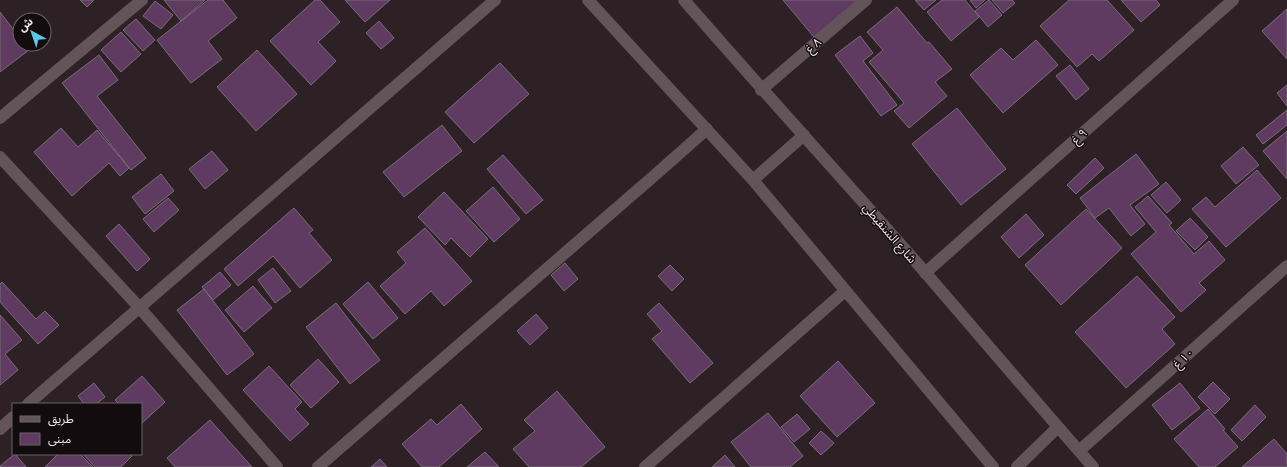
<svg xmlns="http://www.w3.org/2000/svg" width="1287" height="467" font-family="'Golos Text','Noto Sans Arabic',sans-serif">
<rect width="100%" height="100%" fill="#2e2126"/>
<path fill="#5f3b61" stroke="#786d78" d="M80,0h14l-7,7z
M164,0h41l-24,21z
M208,0h15l14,18 -29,23 14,18 -31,24 -34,-43z
M315,0h5l20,22 -22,20 18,19 -25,24 -41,-44z
M345,0h45l-25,22z
M783,0h75l-44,37z
M915,0h21l-12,10z
M942,0h23l14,17 -28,24 -24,-29z
M970,0h15l-9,8z
M989,0l13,15 -14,12 -13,-16z
M992,0h20l3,3 -12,10z
M1069,0h38l27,30 -35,31 -7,-7 -15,13 -37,-41z
M1121,0h35l4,5 -19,17z
M155,1l18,14 -12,14 -18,-13z
M897,7l30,36 2,-1 23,27 -17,13 12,14 -38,32 -15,-17 10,-8 -35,-41 14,-12 -16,-18z
M1287,9v50l-25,-28z
M0,12l20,26v6h5l4,6 -29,22z
M136,19l19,21 -12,11 -20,-21z
M379,21l15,17 -13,11 -15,-16z
M121,32l20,22 -20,18 -20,-22z
M860,36l13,17 -10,8 34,44 -16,11 -46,-61z
M1036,40l22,25 -55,48 -33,-38 31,-27 12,12z
M257,50l40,44 -41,37 -39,-44z
M99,55l19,25 -21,16 49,62 -15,12 -69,-87z
M500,63l29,31 -55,49 -29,-31z
M1070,65l19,24 -13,11 -20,-24z
M1287,85v21l-10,-13z
M957,108l49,61 -45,36 -49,-61z
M1287,110v15l-24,19 -7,-9z
M442,125l20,26 -58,46 -21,-25z
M61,128l17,19 19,-17 32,38 -9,8 -11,-13 -37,33 -38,-44z
M1287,131v48l-24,-28z
M1243,147l16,18 -23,19 -15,-18z
M212,151l16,19 -23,19 -16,-20z
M1136,154l23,30 -29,21 15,19 -14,12 -22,-28 -14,10 -15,-20z
M503,155l40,45 -17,14 -39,-45z
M1095,158l9,10 -28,26 -9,-9z
M1257,170l24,28 -55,49 -34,-38 14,-12 9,10z
M161,174l13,17 -29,23 -13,-17z
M1166,182l15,18 -14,13 -16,-18z
M493,187l27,32 -26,23 -28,-31z
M444,192l44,47 -18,18 -19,-19 -6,7 -27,-28z
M1148,196l24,27 -3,2 25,29 15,-13 16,19 -26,23 7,7 -25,22 -50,-58 25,-22 -21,-25z
M168,198l11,12 -25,22 -11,-13z
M294,208l19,22 -4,3 23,27 -32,28 -27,-32 -35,30 -14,-17z
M1086,209l36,39 -61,57 -36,-40z
M1026,214l18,21 -25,23 -18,-21z
M1190,218l18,19 -13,13 -19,-19z
M119,224l31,35 -13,12 -31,-35z
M425,228l47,53 -28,25 -13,-15 -26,23 -25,-28 26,-23 -9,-11z
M565,263l13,16 -14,12 -13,-16z
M670,265l14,14 -12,12 -14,-15z
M273,268l18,23 -16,12 -17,-23z
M220,272l11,13 -18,15 -11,-13z
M1137,276l38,41 -13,12 13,15 -49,44 -51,-56z
M2,282l34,37 9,-8 14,14 -21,19 -38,-42v-18z
M368,282l30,36 -25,21 -30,-35z
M253,286l19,22 -28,24 -19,-22z
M204,289l50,65 -27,21 -50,-65z
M336,303l44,57 -30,24 -44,-57z
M659,303l54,60 -23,20 -38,-44 10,-8 -15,-17z
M536,314l12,14 -18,17 -13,-14z
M0,315l22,25 -17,14 13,16 -18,15z
M318,359l21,23 -28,26 -21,-23z
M838,361l37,42 -38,34 -37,-41z
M269,366l33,36 -7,7 14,15 -19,17 -47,-51z
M142,376l23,26 -24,22v-20h-22l-4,-4z
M1213,382l17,17 -15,15 -17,-17z
M94,383l11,14 -9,7h-12l-6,-8z
M1180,383l20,25 -28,22 -20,-25z
M557,391l48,56 -24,20h-52l-16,-18 22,-18 -11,-11z
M461,404l21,25 -43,38h-17l-20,-23 29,-25 6,6z
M1255,405l11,12 -24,24 -11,-11z
M1208,409l17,20 -2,1 15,17 -23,20h-16l-25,-28z
M768,413l35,43 -13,11h-39l-20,-25z
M797,414l13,15 -16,13 -13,-15z
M210,420l42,47h-77l-8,-9z
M821,431l13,12 -13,12 -12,-12z
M1274,439l13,15v13h-45z
M485,452l14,15h-32z
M15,454l11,13h-26v-1z
M58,454h22l13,13h-48z
M83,454h47l2,2 -11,11h-26z
M725,455l10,12h-23z
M380,459l7,8h-16z"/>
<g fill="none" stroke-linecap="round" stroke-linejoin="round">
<path stroke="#63545a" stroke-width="12" d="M588,0l165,180 240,287
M684,0c79,91 160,180 240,271 56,65 112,131 169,196
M761,90l105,-90
M0,118l142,-118
M0,157l139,150 138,160
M753,180l51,-45
M925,273l308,-273
M28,404l467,-404
M0,429l13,-12
M1079,451l208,-185
M318,467l337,-292 52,-46
M645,467l200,-176
M1017,467l41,-40"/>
</g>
<g text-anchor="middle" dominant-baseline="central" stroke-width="3" stroke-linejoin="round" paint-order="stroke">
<g font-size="12" fill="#f1e8ec" stroke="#120c0f">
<text transform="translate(813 45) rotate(-41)">٨ غ</text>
<text transform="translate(1079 136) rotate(-42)">٩ غ</text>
<text transform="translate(890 233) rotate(49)">شارع الشنقيطي</text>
<text transform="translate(1183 358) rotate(-42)">١٠ غ</text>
</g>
</g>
<rect x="12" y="403" width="130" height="52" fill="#120c0f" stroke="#6b6467"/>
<rect x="20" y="416" width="20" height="6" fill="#63545a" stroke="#6b6467"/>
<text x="48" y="423" font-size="12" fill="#f1e8ec">طريق</text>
<rect x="20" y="433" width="20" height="12" fill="#5f3b61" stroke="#6b6467"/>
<text x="48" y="443" font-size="12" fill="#f1e8ec">مبنى</text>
<g transform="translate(32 32) rotate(320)"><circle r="19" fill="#120c0f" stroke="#6b6467"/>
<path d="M0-3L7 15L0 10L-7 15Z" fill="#5ac8e5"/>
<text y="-6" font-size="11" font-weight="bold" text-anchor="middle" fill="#f1e8ec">ش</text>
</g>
</svg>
